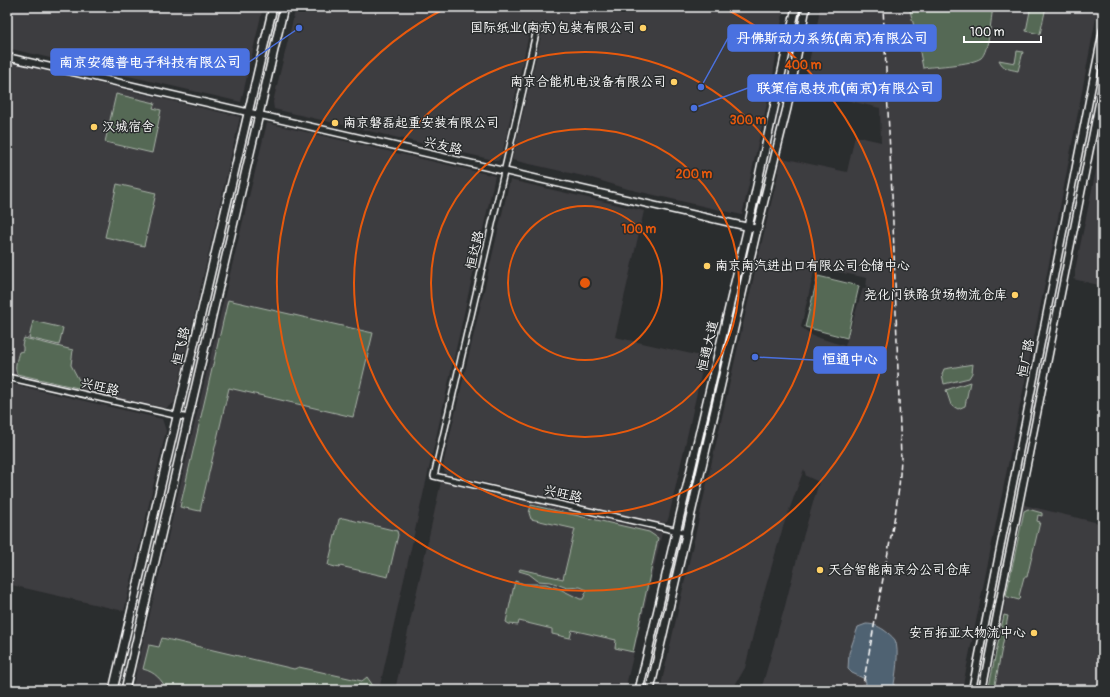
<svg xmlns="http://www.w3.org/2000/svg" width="1110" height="697" font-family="Pangolin,'LXGW WenKai TC',sans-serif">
<rect width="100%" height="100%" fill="#2a2d2e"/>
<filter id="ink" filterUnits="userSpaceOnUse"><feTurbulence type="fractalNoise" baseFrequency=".025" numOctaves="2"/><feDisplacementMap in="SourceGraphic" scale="8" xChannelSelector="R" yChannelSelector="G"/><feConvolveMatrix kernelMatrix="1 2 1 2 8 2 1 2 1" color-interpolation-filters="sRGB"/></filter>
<g filter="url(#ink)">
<path fill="#3e3c40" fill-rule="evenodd" d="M7,7h256l-22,95 -234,-54z
M296,7h488l-12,74 -30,134 -114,-26 -36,-11 -80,-18 31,-132 -12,-3 -29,130 -4,6 -224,-52 -1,-7z
M820,7h278l-45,237 -91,446h-201l24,-84 14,-55 20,-69 -13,-6 -2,-7 -21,58 -24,83 -14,58 -13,22h-72l99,-436 23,-96 65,14 8,-36 26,6 -1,-34 -77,-18 15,-70zM815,267l52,11 -1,11 -3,-1 -18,58 -32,-10 -12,-9z
M7,62l233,55 -66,286 -8,5 -159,-34z
M267,123l228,53 -116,514h-247l95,-404z
M1103,137v149l-30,-7 2,-2v-7z
M510,180l134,31 -29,126 90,20 -36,159 -2,6 -6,1 -216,-50 -2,-8z
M7,383l155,36 4,12 -42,180 -117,-27z
M441,482l221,51 -37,157h-230z
M1024,505l79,19v166h-115z"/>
<path fill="#546954" stroke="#aab4aa" d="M909,7h84c-2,11 -4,44 -12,51 -10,7 -45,8 -58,10l-5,-26z
M1028,7h18l-6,27 -14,-3 4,-20 -3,-1z
M1017,51l6,1 -5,19c-9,-2 -15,-2 -19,-11l16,3z
M116,94l39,9 -2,5 8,2 -9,43 -47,-11z
M117,184l39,9 -12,53 -39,-9z
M818,276l41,10 -12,52 -42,-11z
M228,300l145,33 -20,84 -124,-29 -29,123 -20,-4z
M33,321l30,7 -4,17 -30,-7z
M24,338l49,12 -2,15 9,17v5l-2,1 -61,-14c-3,-7 0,-15 2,-22l4,-1v-4l-1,-2z
M973,364l-1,9 -3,5 -25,6 -2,-10 2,-5z
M970,382l-5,24 -7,3 -7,-4 -5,-15z
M531,505l118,27 9,6 -25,114 -18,-4 1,-8 -44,-10 -2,8 -18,-4v-5l-33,-8 -1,4 -9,-1 -3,-2 9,-41 9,3h22l14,5 20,10h3l4,-9 -7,-3 -13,1 -16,-6 -13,-1 -9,-7 -10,-3 1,-2 43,10 12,-50 -44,-10 -2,-6z
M1028,509l14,4v3l-4,-1 -1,6 3,1 -13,55h-3l-5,19 2,2 -2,2 -11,-3 -2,-1 18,-85z
M343,518l54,13 1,4 -10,42 -48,-11 -1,2 -11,-3 11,-46z
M1004,615l4,1 -14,74h-6z
M162,638l132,31 5,-2 63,14 5,-4 7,10v3h-207c-5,-10 -12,-18 -24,-21l6,-24 10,2z"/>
<path fill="#506272" stroke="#96a1aa" d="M866,624c7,0 12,2 18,6 4,3 8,6 11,10 5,10 0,39 -2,50h-29l2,-7 -1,-4 -13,-6 -4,-4 1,-16 9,-26z"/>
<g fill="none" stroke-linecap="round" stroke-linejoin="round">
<defs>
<path id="minor" d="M537,29l-103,447 253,57
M7,377l181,41"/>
<path id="tertiary" d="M7,57l750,172
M972,690l131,-660
M982,690l121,-607"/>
<path id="secondary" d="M7,689l3,1
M113,690l160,-683
M125,690l159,-683
M639,690l109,-463 48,-220
M650,690l107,-461 30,-121 19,-101"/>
</defs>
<use href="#minor" stroke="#fff" stroke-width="8"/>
<use href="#tertiary" stroke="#fff" stroke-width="9"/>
<use href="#secondary" stroke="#fff" stroke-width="10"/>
<use href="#minor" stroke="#2a2d2e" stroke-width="5"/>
<use href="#tertiary" stroke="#2a2d2e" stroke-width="6"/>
<use href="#secondary" stroke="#2a2d2e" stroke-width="7"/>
<path stroke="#fff" stroke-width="1.5" stroke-dasharray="6 3" stroke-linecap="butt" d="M862,690l33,-175 4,-27 2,-29 -9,-265 -9,-187"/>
</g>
</g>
<g fill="none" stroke="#e8590c" stroke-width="2">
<circle cx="585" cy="283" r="77"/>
<circle cx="585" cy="283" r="154"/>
<circle cx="585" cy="283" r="231"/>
<path d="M722 7A308 308 0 1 1 448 7"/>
</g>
<g fill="#ffd166" stroke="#2a2d2e" stroke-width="1.5">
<circle cx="643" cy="28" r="4"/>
<circle cx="674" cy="82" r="4"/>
<circle cx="335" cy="123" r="4"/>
<circle cx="94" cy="127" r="4"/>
<circle cx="707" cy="266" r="4"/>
<circle cx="1015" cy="295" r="4"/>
<circle cx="820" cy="570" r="4"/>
<circle cx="1034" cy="633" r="4"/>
</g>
<g text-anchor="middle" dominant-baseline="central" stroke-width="3" stroke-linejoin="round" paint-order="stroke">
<g font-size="13" fill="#fff" stroke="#2a2d2e" text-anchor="end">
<text x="635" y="28">国际纸业(南京)包装有限公司</text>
<text x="666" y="82">南京合能机电设备有限公司</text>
<text x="343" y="123" text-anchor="start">南京磐磊起重安装有限公司</text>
<text x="102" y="127" text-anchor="start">汉城宿舍</text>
<text x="715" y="266" text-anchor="start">南京南汽进出口有限公司仓储中心</text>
<text x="1007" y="295">尧化门铁路货场物流仓库</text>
<text x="828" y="570" text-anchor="start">天合智能南京分公司仓库</text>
<text x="1026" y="633">安百拓亚太物流中心</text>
</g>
<g font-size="13" fill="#fff" stroke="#2a2d2e">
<text transform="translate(443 146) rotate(13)">兴友路</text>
<text transform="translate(475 250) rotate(-77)">恒达路</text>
<text transform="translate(181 346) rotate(-77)">恒飞路</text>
<text transform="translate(708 346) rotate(-77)">恒通大道</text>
<text transform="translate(1026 358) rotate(-79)">恒广路</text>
<text transform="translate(100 387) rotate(13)">兴旺路</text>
<text transform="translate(563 494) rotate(13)">兴旺路</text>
</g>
</g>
<circle cx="585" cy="283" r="6" fill="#e8590c" stroke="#2a2d2e" stroke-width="2"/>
<g font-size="12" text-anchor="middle" font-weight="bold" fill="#e8590c" stroke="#2a2d2e" stroke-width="3" stroke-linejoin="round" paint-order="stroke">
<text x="803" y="69">400 m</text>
<text x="748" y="124">300 m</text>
<text x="694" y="178">200 m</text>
<text x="639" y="233">100 m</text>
</g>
<path fill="none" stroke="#4a71e0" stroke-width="1.5" d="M701 87L728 38M299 28L249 62M694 108L748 88M755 357L814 360"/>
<g fill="#4a71e0" stroke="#2a2d2e" stroke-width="1.5">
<circle cx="701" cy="87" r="4"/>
<circle cx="299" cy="28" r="4"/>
<circle cx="694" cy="108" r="4"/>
<circle cx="755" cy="357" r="4"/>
</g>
<g fill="#4a71e0" stroke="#4a71e0" stroke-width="1.5">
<rect x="728" y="25" width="208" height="26" rx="4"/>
<rect x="51" y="49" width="198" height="26" rx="4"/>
<rect x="748" y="75" width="193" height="26" rx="4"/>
<rect x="814" y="347" width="72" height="26" rx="4"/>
</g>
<g font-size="14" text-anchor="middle" font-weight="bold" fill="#fff">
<text x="832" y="43">丹佛斯动力系统(南京)有限公司</text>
<text x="150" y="67">南京安德普电子科技有限公司</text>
<text x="845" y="93">联策信息技术(南京)有限公司</text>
<text x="850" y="364">恒通中心</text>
</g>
<rect width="1110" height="697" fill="none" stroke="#2a2d2e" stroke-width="24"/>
<rect x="12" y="12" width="1086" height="673" fill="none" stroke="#fff" stroke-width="1.5" filter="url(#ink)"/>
<path d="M964 36v6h77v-6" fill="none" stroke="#ffffff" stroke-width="2"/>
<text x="970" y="36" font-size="12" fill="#ffffff" stroke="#2a2d2e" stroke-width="3" paint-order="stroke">100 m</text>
</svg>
